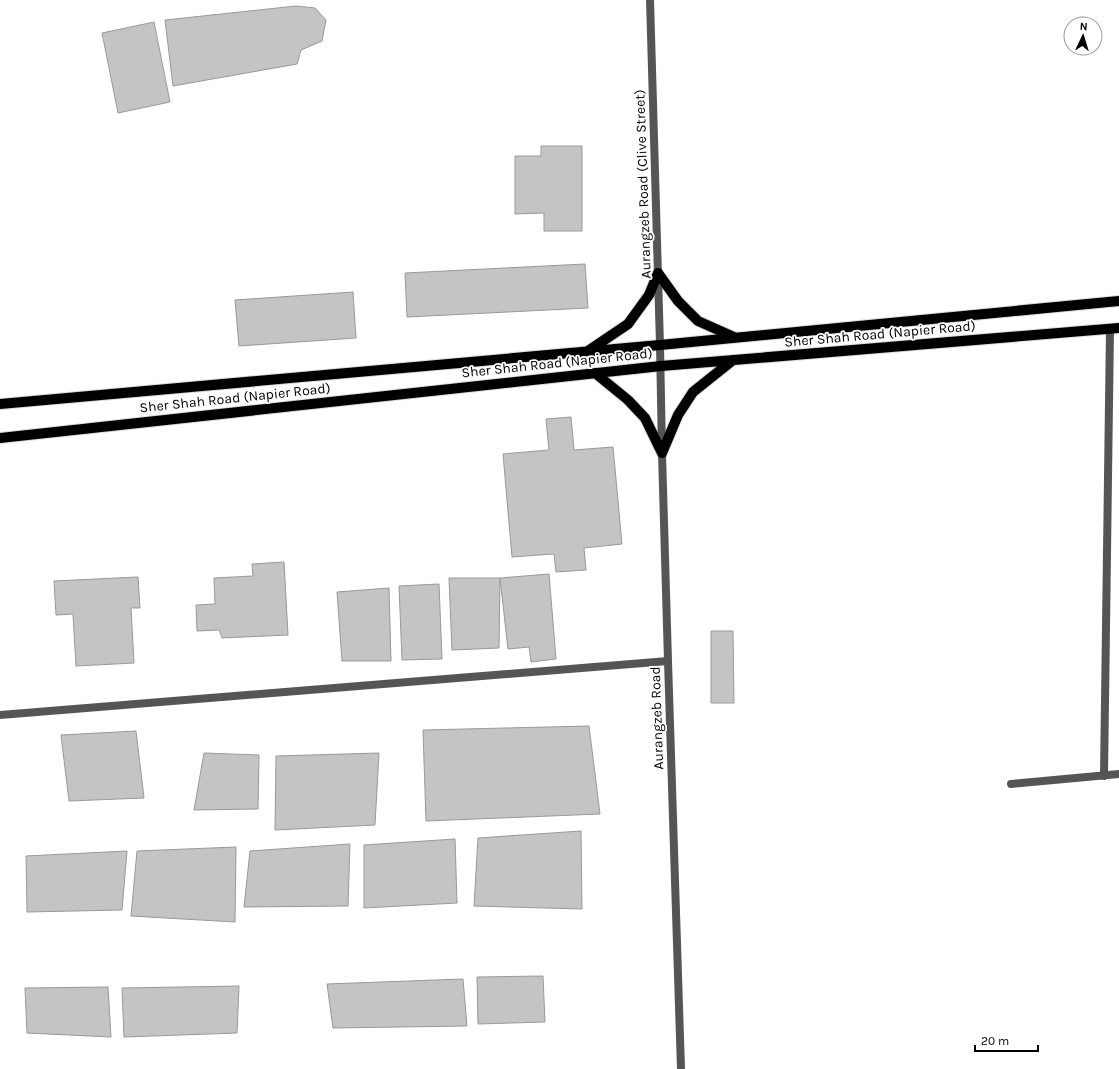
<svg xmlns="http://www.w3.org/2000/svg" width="1119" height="1069" font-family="Karla,sans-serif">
<rect width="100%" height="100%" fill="#fff"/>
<path fill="#c4c4c4" stroke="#999" d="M296,6l19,2 11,12 -4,21 -21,9 -4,14 -124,22 -8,-66z
M154,22l16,80 -52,11 -16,-80z
M541,146h41v85h-38v-18l-29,1v-58h26z
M585,264l3,44 -181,9 -2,-44z
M353,292l3,46 -117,8 -4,-46z
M571,417l3,33 39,-3 9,97 -38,4 2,22 -30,2 -2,-18 -42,3 -9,-103 46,-4 -3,-31z
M284,562l4,73 -66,3 -3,-8 -22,1 -1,-26 19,-1 -1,-26 39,-2 -1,-12z
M549,574l7,85 -25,3 -2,-15 -21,2 -8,-71z
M138,577l2,31h-9l3,55 -58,3 -3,-52 -17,1 -2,-34z
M449,578h51l-1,70 -47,2z
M439,584l3,75 -40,1 -3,-74z
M389,588l2,73h-49l-5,-69z
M711,631h22l1,72h-23z
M589,726l11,88 -174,7 -3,-91z
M136,731l8,67 -75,3 -8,-66z
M204,753l55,2 -1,54 -64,1z
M379,753l-4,72 -100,5 1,-74z
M581,831l1,78 -108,-3 4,-68z
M455,839l2,64 -93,5v-63z
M350,844l-2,62 -104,1 6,-56z
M236,847l-1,75 -104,-6 6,-65z
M127,851l-5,59 -95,2 -1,-56z
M543,976l2,46 -67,2 -1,-47z
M463,979l4,47 -134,2 -6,-44z
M239,986l-2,47 -113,4 -2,-49z
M108,987l3,50 -84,-4 -2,-45z"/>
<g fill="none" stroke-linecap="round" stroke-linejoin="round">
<defs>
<path id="primary" d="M658,273l20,28 20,20 36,16
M588,351l40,-27 21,-29 9,-22
M595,373l33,27 17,18 17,35
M0,404l660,-59 459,-44
M0,438l661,-72 458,-38
M662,453l16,-38 15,-23 40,-32"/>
</defs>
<use href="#primary" stroke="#dbdbdb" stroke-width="12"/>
<path stroke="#555" stroke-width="8" d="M0,715l668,-54
M1104,776l6,-447
M1011,784l108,-10"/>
<path stroke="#555" stroke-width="8" d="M650,0l10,345 2,108 6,208 13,408"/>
<use href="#primary" stroke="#000" stroke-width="10"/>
</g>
<g text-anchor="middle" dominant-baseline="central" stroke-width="3.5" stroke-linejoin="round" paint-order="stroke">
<g font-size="14" fill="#000" stroke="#fff">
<text transform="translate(643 184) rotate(-92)">Aurangzeb Road (Clive Street)</text>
<text transform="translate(880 334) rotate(-5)">Sher Shah Road (Napier Road)</text>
<text transform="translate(557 363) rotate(-6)">Sher Shah Road (Napier Road)</text>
<text transform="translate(235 398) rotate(-6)">Sher Shah Road (Napier Road)</text>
<text transform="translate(657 718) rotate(-92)">Aurangzeb Road</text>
</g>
</g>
<g transform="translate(1083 36) rotate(4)"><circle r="19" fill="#ffffff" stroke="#999999"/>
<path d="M0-3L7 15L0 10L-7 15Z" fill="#000000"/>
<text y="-6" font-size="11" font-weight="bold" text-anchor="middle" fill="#000000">N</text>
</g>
<path d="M975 1045v6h63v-6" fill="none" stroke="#000000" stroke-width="2"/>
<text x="981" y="1045" font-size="12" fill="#000000" stroke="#ffffff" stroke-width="3" paint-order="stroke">20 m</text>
</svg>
